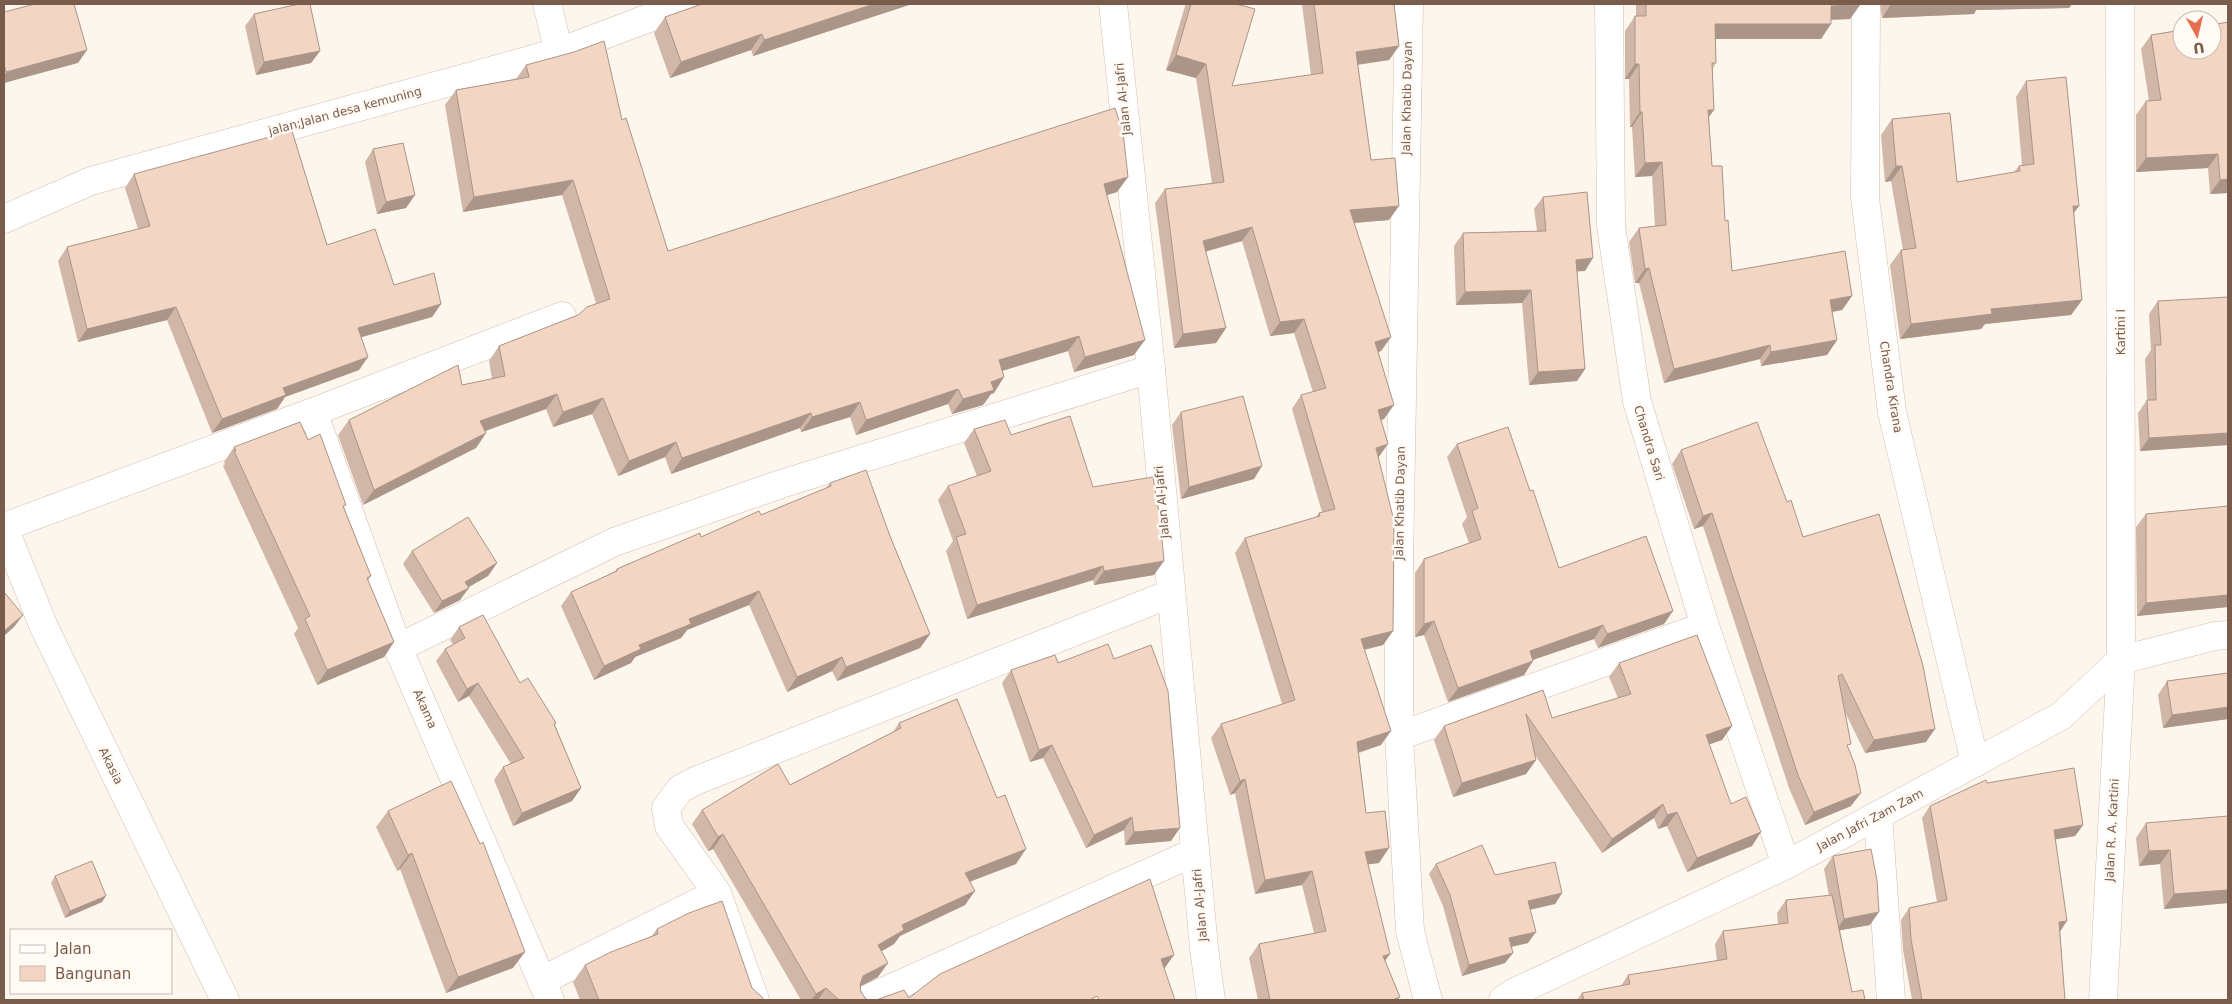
<svg xmlns="http://www.w3.org/2000/svg" width="2232" height="1004" font-family="'DejaVu Sans',sans-serif">
<rect width="100%" height="100%" fill="#fdf6ec"/>
<g fill="none" stroke-linecap="round" stroke-linejoin="round">
<defs>
<path id="street" d="M547,4l12,48
M1409,4l-10,561v171l11,195 18,69
M1609,4l2,222 26,175 68,225 81,239
M1866,4l-1,194 27,214 83,351
M2120,4l1,656
M4,219l87,-38 468,-129 127,-48
M313,412l85,236 152,352
M4,527l309,-115 249,-96
M4,528l40,99 181,373
M398,648l216,-106 167,-58 370,-115
M1399,736l306,-110
M1878,815l13,185
M543,980l174,-87
M755,1000l-38,-107 -48,-67 -3,-18 14,-19 15,-8 475,-187
M865,1000l330,-148"/>
<path id="secondary" d="M1113,4l38,365 53,579 7,52
M1503,1000l10,-7 273,-128 275,-149 60,-56 94,-24 13,-1
M2103,1000l18,-340"/>
</defs>
<use href="#street" stroke="#d1beb0" stroke-width="29"/>
<use href="#secondary" stroke="#d6c0b0" stroke-width="29"/>
<use href="#street" stroke="#fff" stroke-width="28"/>
<use href="#secondary" stroke="#fff" stroke-width="28"/>
</g>
<path fill="#d1b7a8" d="M912,4l-159,52 -2,-6 -81,28 -16,-45 11,-16z
M1186,4h50l-4,82 79,-11 -9,-71h92l5,42 -10,14 -31,5 13,95 18,60 -35,3 37,114 -10,14 -3,1 6,67 -3,1 -3,38 15,173 -10,14 -19,5 17,95 -22,8 7,60 13,50 -11,1 17,97 15,36 -2,3h-140l-9,-42 10,-14 55,-11 -12,-48 -47,9 -20,-101 -5,2 -19,-57 10,-14 61,-20 -47,-151 10,-15 71,-21 3,-4 3,-1 -30,-103 9,-14 12,-3 -19,-59 -24,3 -28,-95 -37,11 21,76 -10,15 -42,5 -19,-145 10,-14 47,-6 -16,-105 -30,-8 19,-64z
M1636,4h224l-10,15 -19,1 -10,19h-105v24l-3,5 -4,49 3,49 13,55 7,50 120,25 -10,14 -10,2 5,28 -10,15 -66,11 -1,-7 -96,24 -25,-100h-4l-6,-41 10,-14 16,-2 -3,-50 -17,1 -3,-50h-2l-1,-48h-4v-48l10,-15h1z
M1880,4h192l-3,4 -93,2 -2,4 -92,4z
M254,14l66,37 -9,12 -55,12 -11,-49z
M2228,22v171l-18,1 -2,-26 -72,4v-57l10,-14h3l-8,-52 10,-14z
M526,65l96,55 46,131 460,-74 -11,15 -10,3 27,160 -60,17 -6,-21 -66,20 -8,22 -3,1 -8,11 -31,9 -4,-10 -92,31 -6,-18 -49,15 -1,-4 -129,46 -6,-17 -47,19 -26,-62 -39,13 -7,-18 -61,22 1,2 -10,15 -113,57 -25,-70 11,-15 113,-35 30,-6 -3,-18 10,-15 79,-31 18,-12 -34,-108 -99,17 -18,-107 11,-15 60,-11z
M2026,81l48,132 8,87 -11,15 -86,9 -4,5 -81,10 -10,-74 11,-15h2l-12,-69 -6,1 -4,-47 11,-16 65,63 57,-10 5,-6 3,-1 -6,-68z
M373,149l33,59 -29,6 -12,-52z
M134,174l193,71 67,40 47,19 -9,13 -71,20 -2,33 -74,27 -8,12 -65,24 -45,-113 -89,22 -20,-81 9,-14 71,-18 -13,-41z
M1543,197l42,74h-8l8,98 -8,12 -48,4 -7,-82 -66,2 -2,-59 9,-13 74,-2 -3,-22z
M2158,301l70,144 -88,6 -2,-38 9,-13 -2,-41 6,-9 -2,-36z
M1181,412l73,67 -73,20 -9,-74z
M974,429l37,6 82,52 61,88 -60,10 -1,-5 -126,39 -21,-68 7,-10 -15,-41 10,-14 29,-10 -13,-33z
M308,440l36,67 27,69 -3,5 26,61 -10,15 -67,28 -23,-51 4,-6 -75,-162 2,-2 -1,-2 10,-15z
M1457,444l73,47 29,77 105,56 -66,24 -4,-9 -61,21 -9,15 -76,27 -24,-67 -9,2v-64l9,-14 45,-16 -7,-19 5,-7 -20,-60z
M1681,450l106,52 16,35 123,205 -61,11 -19,-39 2,34 3,58 -46,19 -16,-37 -86,-262 -9,3 -22,-65z
M830,483l60,53 40,98 -10,14 -83,33 -5,-10 -45,21 -38,-87 -62,25 -6,8 -46,19 -4,6 -37,17 -33,-74 10,-14 43,-20 3,-3 84,-32 60,-22 65,-27z
M2228,506v101l-91,9 -1,-89 10,-13z
M412,551l85,12 -9,13 -20,11 -8,13 -26,13 -31,-49z
M459,627l61,56 36,40 -1,2 26,63 -9,13 -59,25 -19,-46 9,-13 8,-3 -42,-68 -11,6 -22,-41 9,-12 8,-5 -3,-4z
M1058,663l113,178 -46,4 -1,-15 -38,18 -43,-90 -13,4 -28,-79 9,-13z
M1619,663l113,63 -10,14 -13,4 22,60 21,42 -65,26 -20,-46 -9,3 -4,-11 -52,35 -67,-98 1,5 -10,14 -73,23 -19,-57 10,-14 99,-36 9,28 66,-20 -9,-21z
M2228,673v46l-65,9 -5,-33 9,-14z
M899,723l117,141 -46,18 -5,23 -65,31 -6,8 -12,7 -4,26 -18,10 1,5 5,7 5,1h-70l-88,-151 -5,2 -16,-27 10,-14 88,-25 103,-53z
M1987,783l96,42 -8,11 -19,3 4,93 5,68h-153l-9,-50 -2,-30 8,-12 28,-6 -15,-84 8,-12z
M388,811l92,33 33,124 -67,25 -46,-124 -3,2 -21,-44z
M2146,823l82,80 -64,6 -4,-45 -21,2 -3,-28z
M1833,856l37,69 -30,5 12,62 13,8h-288l5,-7 39,-7 7,-11 89,-14 -2,-17 8,-13 55,-7 -1,-11 9,-13 43,-4 -5,-27z
M1436,864l59,11 67,18 -7,11 -25,5 -2,34 -17,4 -6,16 -43,13 -19,-70 -14,-32z
M55,876l47,26 -37,16 -14,-35z
M657,929l95,59 12,12h-184l-7,-18 12,-17 66,-28z"/>
<path fill="#aa9588" d="M874,4h38l-159,52 11,-16z
M1891,4h181l-3,4 -93,2 -2,4 -92,4z
M1860,5l-10,14 -29,1 10,-14z
M1715,24h116l-10,15h-116z
M762,34l-11,16 -81,28 11,-16z
M1399,46l-10,14 -43,6 10,-14z
M87,50l-9,13 -74,20v-8l2,-3z
M320,51l-9,12 -55,12 8,-13z
M1176,55l30,9 -10,14 -30,-8z
M1635,64h4l-10,15h-4z
M1708,110h6l-10,14z
M1640,112h2l-10,15h-2z
M2218,154l-10,14 -72,4 10,-14z
M1662,162l-10,14 -17,1 10,-14z
M1896,166h6l-11,15 -6,1z
M1128,177l-11,15 -23,7 10,-15z
M2228,179v14l-18,1 10,-14z
M573,180l-11,15 -99,17 11,-15z
M415,195l-9,13 -29,6 9,-12z
M1399,206l-10,14 -49,4 10,-14z
M2073,206h6l-11,15z
M1252,227l-10,14 -49,14 10,-14z
M1593,258l-8,13 -17,1 8,-12z
M1649,268l-10,15h-4l10,-14z
M1531,290l-9,13 -66,2 9,-13z
M1852,296l-10,14 -22,4 10,-14z
M2082,300l-11,15 -86,9 -4,5 -81,10 11,-15 80,-15z
M441,304l-9,13 -84,24 10,-13z
M176,307l-9,13 -89,22 9,-13z
M1304,319l-10,14 -24,3 10,-14z
M1226,328l-10,15 -42,5 9,-14z
M1079,336l-11,15 -80,24 11,-15z
M1391,337l-10,14 -16,5 10,-14z
M1145,340l-11,15 -60,17 11,-15z
M1837,340l-10,15 -66,11 10,-14z
M1770,345l-10,14 -96,24 10,-14z
M368,357l-9,13 -74,27 -8,12 -65,24 10,-14 61,-31z
M1585,369l-8,12 -48,4 9,-13z
M1004,377l-10,16 -3,1 -8,11 -31,9 11,-15 28,-17z
M958,389l-10,15 -92,31 10,-15z
M557,394l-11,15 -77,28 11,-16z
M603,398l-11,16 -39,13 10,-15z
M860,402l-10,15 -49,15 11,-15z
M1394,405l-10,14 -16,5 10,-14z
M811,413l-11,15 -129,46 11,-16z
M486,433l-10,15 -113,57 11,-15z
M2228,433v12l-88,6 9,-13z
M676,442l-11,15 -47,19 11,-15z
M1388,444l-10,14 -2,-10z
M1262,466l-8,13 -73,20 8,-12z
M1712,513l-9,13 -9,3 9,-13z
M1164,561l-10,14 -60,10 10,-14z
M497,563l-9,13 -26,15 7,-3 -9,12 -26,13 8,-12 23,-19z
M1103,566l-10,14 -126,39 10,-14z
M759,591l-10,14 -62,25 -6,8 -46,19 -4,6 -37,17 10,-14 35,-21 50,-26z
M2228,595v12l-91,9 9,-13z
M1673,611l-9,13 -66,24 9,-14z
M23,615l-9,12 -10,9v-5z
M1434,621l-10,14 -9,2 9,-13z
M1603,625l-9,14 -74,25 10,-13z
M1393,631l-10,14 -32,8 10,-14z
M930,634l-10,14 -83,33 9,-14z
M394,642l-10,15 -67,28 10,-15z
M842,657l-10,14 -45,21 10,-15z
M1533,661l-9,14 -76,27 10,-14z
M478,683l-9,13 -11,6 9,-13z
M2228,707v12l-65,9 9,-13z
M1732,726l-10,14 -26,9 10,-14z
M1935,729l-9,13 -61,11 9,-13z
M1391,731l-10,14 -34,11 10,-14z
M1052,745l-9,13 -13,4 9,-12z
M1536,760l-10,14 -73,23 9,-14z
M1245,779l-10,14 -5,2 10,-14z
M581,788l-9,13 -59,25 9,-13z
M1861,793l-10,13 -46,19 9,-13z
M1663,804l-9,14 -52,35 10,-14z
M1677,812l-10,14 -9,3 9,-14z
M1132,817l-8,13 -38,18 8,-13z
M2083,825l-8,11 -29,5 8,-11z
M1180,828l-9,13 -46,4 9,-13z
M1761,832l-9,14 -65,26 10,-14z
M723,834l-10,15 -5,2 10,-14z
M1389,848l-10,15 -24,3 10,-14z
M1026,849l-10,15 -61,23 10,-14z
M2170,850l-10,14 -21,2 10,-15z
M412,853l-12,16 -3,2 11,-16z
M1312,871l-10,14 -47,9 10,-14z
M2228,890v13l-64,6 10,-15z
M975,891l-10,14 -65,31 -6,8 -26,15 10,-14 24,-20z
M1562,893l-7,11 -34,8 7,-11z
M106,896l-4,6 -37,16 5,-7z
M1879,912l-9,13 -34,6 8,-12z
M2067,921l-8,12v-11z
M1536,932l-8,11 -27,6 8,-11z
M525,952l-12,16 -67,25 12,-16z
M1513,953l-8,10 -43,13 7,-11z
M1390,954l-10,14 3,-12z
M1174,955l-10,14 -3,-10z
M888,963l-10,14 -25,13 10,-14z
M826,988l-8,12h-7l5,-6z"/>
<path fill="#f3d5c3" stroke="#aa9588" d="M35,4h39l13,46 -81,22 -2,-7v-53z
M299,4h11l10,47 -56,11 -10,-48z
M702,4h172l-110,36 -2,-6 -81,28 -16,-45z
M1191,4h45l19,5 -23,77 91,-13 -9,-69h80l5,42 -43,6 15,108 24,-2 4,48 -49,4 41,127 -16,5 19,63 -16,5 10,34 -12,4 18,73 -1,110 -32,8 30,92 -34,11 9,71 19,-2 4,37 -24,4 25,102 -7,2 17,41 -8,3h-122l-11,-56 67,-13 -14,-60 -47,9 -20,-101 -5,2 -19,-57 74,-24 -50,-162 75,-22 -1,-3 16,-4 -34,-114 25,-7 -22,-69 -24,3 -28,-95 -49,14 23,87 -43,6 -18,-145 59,-7 -18,-118 -30,-9z
M1646,4h214v1l-29,1v18h-116l1,39h-4l2,47h-6l4,56h10l3,55 3,-1 4,51 113,-20 7,45 -22,4 7,40 -66,12 -1,-7 -96,24 -25,-101 -4,1 -6,-41 27,-3 -4,-63 -17,1 -3,-51h-2l-1,-48h-4v-48h11z
M2228,22v157l-8,1 -2,-26 -72,4v-57l15,-1 -10,-65 31,-5v20h30v-25z
M604,41l18,79 4,-2 42,133 447,-143 8,24 5,45 -24,7 41,156 -60,17 -6,-21 -80,24 5,17 -13,5 3,8 -31,9 -5,-10 -92,31 -6,-18 -48,15 -1,-4 -129,45 -6,-16 -47,19 -26,-63 -40,14 -6,-18 -77,27 6,12 -112,57 -25,-70 109,-55 4,20 43,-9 -6,-30 79,-31 9,-8 23,-8 -37,-119 -99,17 -18,-107 73,-13 -3,-12 48,-13z
M2066,77l13,129h-6l9,94 -91,9 1,5 -81,10 -10,-74 15,-2 -14,-82h-6l-4,-47 58,-6 7,69 63,-11 -1,-5 15,-2 -8,-83z
M292,131l35,114 48,-16 19,56 40,-12 7,31 -83,24 10,29 -85,31 3,7 -64,24 -46,-112 -89,22 -20,-82 83,-21 -16,-52z
M403,143l12,52 -29,7 -13,-53z
M1587,192l6,66 -17,2 9,109 -47,3 -7,-82 -66,2 -2,-59 83,-2 -3,-34z
M2228,297v136l-79,5 -2,-38h9l-1,-55h6l-3,-44z
M1243,396l19,70 -73,21 -8,-75z
M1070,416l23,71 60,-10 7,41 4,43 -60,10 -1,-5 -126,39 -21,-68 10,-3 -18,-48 43,-15 -17,-42 31,-9 6,15z
M300,422l8,18 12,-6 26,71 -3,1 28,70 -4,2 27,64 -67,28 -22,-51 5,-3 -76,-165h2l-2,-4z
M1757,422l30,80 4,-2 12,37 76,-23 44,152 12,63 -61,11 -32,-66 -4,2 13,68 -4,1 8,20 6,28 -47,19 -16,-37 -86,-262 -9,3 -22,-66z
M1508,427l22,64 3,-1 26,78 87,-32 27,75 -66,23 -4,-9 -73,26 3,10 -75,27 -24,-67 -10,3v-65l57,-20 -9,-28 6,-3 -21,-64z
M866,470l24,66 40,98 -84,33 -4,-10 -45,20 -38,-86 -70,28 2,5 -52,21 2,4 -37,17 -33,-74 46,-21v-2l83,-36 1,4 58,-26 2,4 70,-29 -1,-3z
M2228,506v89l-82,8v-89z
M468,517l29,46 -32,19 4,6 -27,13 -30,-50z
M4,592l19,23 -19,16z
M483,615l37,68 8,-5 28,45 -2,1 27,64 -59,25 -19,-46 21,-9 -46,-75 -11,6 -22,-40 20,-11 -6,-11z
M1697,635l35,91 -26,9 25,69 15,-7 15,35 -64,26 -20,-46 -10,3 -4,-11 -51,35 -86,-125 10,46 -74,23 -18,-57 99,-36 9,28 79,-24 -12,-31z
M1108,644l6,15 37,-14 17,46 12,137 -46,4 -2,-15 -38,18 -42,-90 -13,5 -28,-80 44,-15 3,8z
M2228,673v34l-56,8 -5,-34z
M957,699l40,99 8,-3 21,54 -61,24 10,18 -73,34 2,5 -26,15 10,18 -25,13 -3,9 1,7 5,7 5,1h-32l-13,-12 -10,6 -93,-160 -5,3 -16,-27 76,-46 12,21 111,-57 -2,-5z
M2074,768l9,57 -29,5 13,91 -8,1 6,78h-143l-11,-61 -2,-31 38,-8 -17,-94 56,-26 1,3z
M451,781l29,63 3,-2 42,110 -67,25 -46,-124 -4,2 -20,-44z
M2228,816v74l-54,4 -4,-44 -21,1 -3,-28z
M1482,845l13,30 60,-13 7,31 -34,8 8,31 -27,6 4,15 -44,12 -19,-70 -14,-31z
M1871,849l6,31 2,32 -35,7 -11,-63z
M92,861l14,35 -36,15 -15,-35z
M1150,879l24,76 -13,4 14,41h-76l-2,-4 -7,4h-214l28,-10 5,8 31,-24z
M1832,895l20,97 11,-2 2,10h-281l-2,-7 48,-9 -2,-9 99,-16 -4,-28 65,-8 -2,-23z
M722,901l30,87 10,9 2,3h-165l-14,-35 26,-13 47,-18 -1,-5 32,-16z"/>
<g text-anchor="middle" dominant-baseline="central" stroke-width="5" stroke-linejoin="round" paint-order="stroke">
<g font-size="12" fill="#7a5c4d" stroke="#fffaf3">
<text transform="translate(1407 98) rotate(-89)">Jalan Khatib Dayan</text>
<text transform="translate(1123 99) rotate(-96)">Jalan Al-Jafri</text>
<text transform="translate(345 111) rotate(-15)">jalan;Jalan desa kemuning</text>
<text transform="translate(2121 332) rotate(-90)">Kartini I</text>
<text transform="translate(1891 387) rotate(81)">Chandra Kirana</text>
<text transform="translate(1649 443) rotate(73)">Chandra Sari</text>
<text transform="translate(1162 502) rotate(-95)">Jalan Al-Jafri</text>
<text transform="translate(1400 503) rotate(-89)">Jalan Khatib Dayan</text>
<text transform="translate(425 709) rotate(66)">Akama</text>
<text transform="translate(111 766) rotate(64)">Akasia</text>
<text transform="translate(1870 820) rotate(-28)">Jalan Jafri Zam Zam</text>
<text transform="translate(2112 830) rotate(-87)">Jalan R. A. Kartini</text>
<text transform="translate(1200 905) rotate(-95)">Jalan Al-Jafri</text>
</g>
</g>
<rect width="2232" height="1004" fill="none" stroke="#7a5c4d" stroke-width="10"/>
<rect x="10" y="929" width="162" height="65" fill="#fffaf3" stroke="#cabbb1"/>
<rect x="20" y="945" width="25" height="8" fill="#ffffff" stroke="#cabbb1"/>
<text x="55" y="954" font-size="15" fill="#7a5c4d">Jalan</text>
<rect x="20" y="966" width="25" height="15" fill="#f3d5c3" stroke="#cabbb1"/>
<text x="55" y="979" font-size="15" fill="#7a5c4d">Bangunan</text>
<g transform="translate(2197 35) rotate(172)"><circle r="24" fill="#fffaf3" stroke="#cabbb1"/>
<path d="M0-4L9 19L0 12L-9 19Z" fill="#e76f51"/>
<text y="-8" font-size="14" font-weight="bold" text-anchor="middle" fill="#7a5c4d">U</text>
</g>
</svg>
